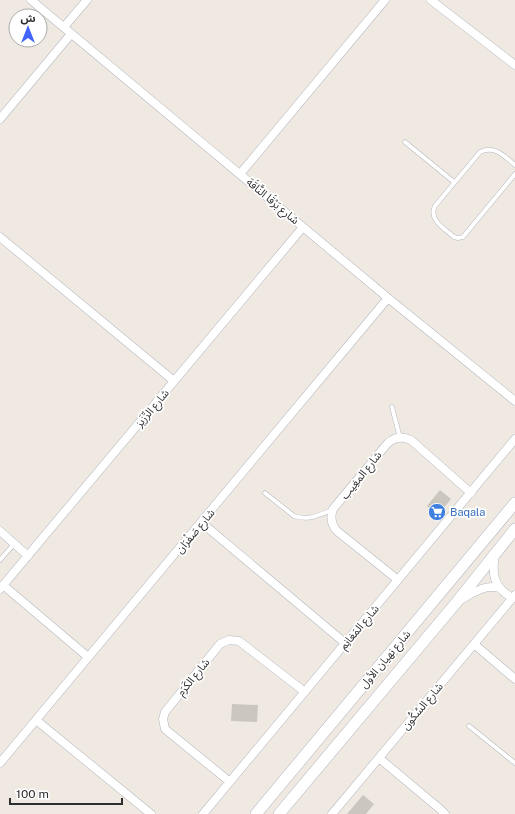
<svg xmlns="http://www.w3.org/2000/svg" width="515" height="814" font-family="'Public Sans','Noto Sans Arabic',sans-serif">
<rect width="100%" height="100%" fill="#efe9e1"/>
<path fill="#cbc7bf" d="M440,490l11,9 -13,16 -11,-9z
M232,704l26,1 -1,17 -26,-1z
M363,795l11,9 -8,10h-19z"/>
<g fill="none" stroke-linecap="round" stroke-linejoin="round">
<defs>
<path id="lane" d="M405,142l49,40
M515,165c-11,-9 -20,-20 -35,-13l-45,54c-7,14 10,23 19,31l4,1 5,-1 52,-63
M392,407l8,31
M265,493l29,23c14,5 25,-1 38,-6
M0,560l14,-16
M469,726l46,37"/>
<path id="street" d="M31,0l357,298 127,103
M431,0l84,65
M64,27l23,-27
M0,119l71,-85
M240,174l145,-174
M0,237l174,144
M202,523l143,120
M0,531l28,25
M495,554c-2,11 -3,25 5,34 3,4 8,7 12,10
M398,580l-61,-49c-6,-7 -7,-14 -4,-22l54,-65c7,-7 15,-8 24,-4l60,53
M3,585l85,72
M0,589l303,-362
M460,600c13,-7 24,-16 40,-12
M474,644l41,35
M36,720l115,94
M379,758l61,51 5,5
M0,763l388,-465
M230,782l-65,-53 -2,-10 2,-7 55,-68 9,-4 10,1 66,51
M203,814l312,-375
M332,814l183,-219"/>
<path id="secondary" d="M256,814l259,-311
M279,814l177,-211 59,-74"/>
</defs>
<use href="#lane" stroke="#b4b7c1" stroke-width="5"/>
<use href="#street" stroke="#b4b7c1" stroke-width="9"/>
<use href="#secondary" stroke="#b4b7c1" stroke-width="12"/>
<use href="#lane" stroke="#fff" stroke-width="4"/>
<use href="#street" stroke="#fff" stroke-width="8"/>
<use href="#secondary" stroke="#fff" stroke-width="11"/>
</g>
<defs>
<symbol id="supermarket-disc" viewBox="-11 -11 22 22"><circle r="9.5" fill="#3f7fe0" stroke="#fff"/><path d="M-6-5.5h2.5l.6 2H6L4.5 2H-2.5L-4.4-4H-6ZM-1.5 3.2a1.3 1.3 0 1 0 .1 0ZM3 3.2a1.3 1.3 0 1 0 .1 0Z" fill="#fff"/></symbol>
</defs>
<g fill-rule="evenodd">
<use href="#supermarket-disc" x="427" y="502" width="20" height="20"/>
</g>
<g text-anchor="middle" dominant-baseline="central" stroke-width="3.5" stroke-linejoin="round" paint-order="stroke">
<g font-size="11" fill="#2e2e2e" stroke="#fff">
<text transform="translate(273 201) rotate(40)">شارع بَرْقَا النَّاقَة</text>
<text transform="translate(152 408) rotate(-50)">شارع الرِّزَيز</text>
<text transform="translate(361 475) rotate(-51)">شارع المغِيب</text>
<text transform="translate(195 531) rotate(-50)">شارع صَفْرَان</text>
<text transform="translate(359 627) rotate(-50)">شارع المَغانِم</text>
<text transform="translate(385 659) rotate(-50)">شارع نهيان الأول</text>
<text transform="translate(193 677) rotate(-51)">شارع الكَرَم</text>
<text transform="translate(422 706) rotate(-50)">شارع السُكُون</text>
</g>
<g font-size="11" fill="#366cbe" stroke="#fff" text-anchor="start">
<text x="450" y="512">Baqala</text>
</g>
</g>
<g transform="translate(28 28)"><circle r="19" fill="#ffffff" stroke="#ababab"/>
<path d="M0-3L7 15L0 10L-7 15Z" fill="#4264fb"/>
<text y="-6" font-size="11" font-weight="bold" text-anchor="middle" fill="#2e2e2e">ش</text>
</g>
<path d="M10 798v6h112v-6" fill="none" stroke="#2e2e2e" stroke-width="2"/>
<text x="16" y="798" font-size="12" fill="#2e2e2e" stroke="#ffffff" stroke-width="3" paint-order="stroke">100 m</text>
</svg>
